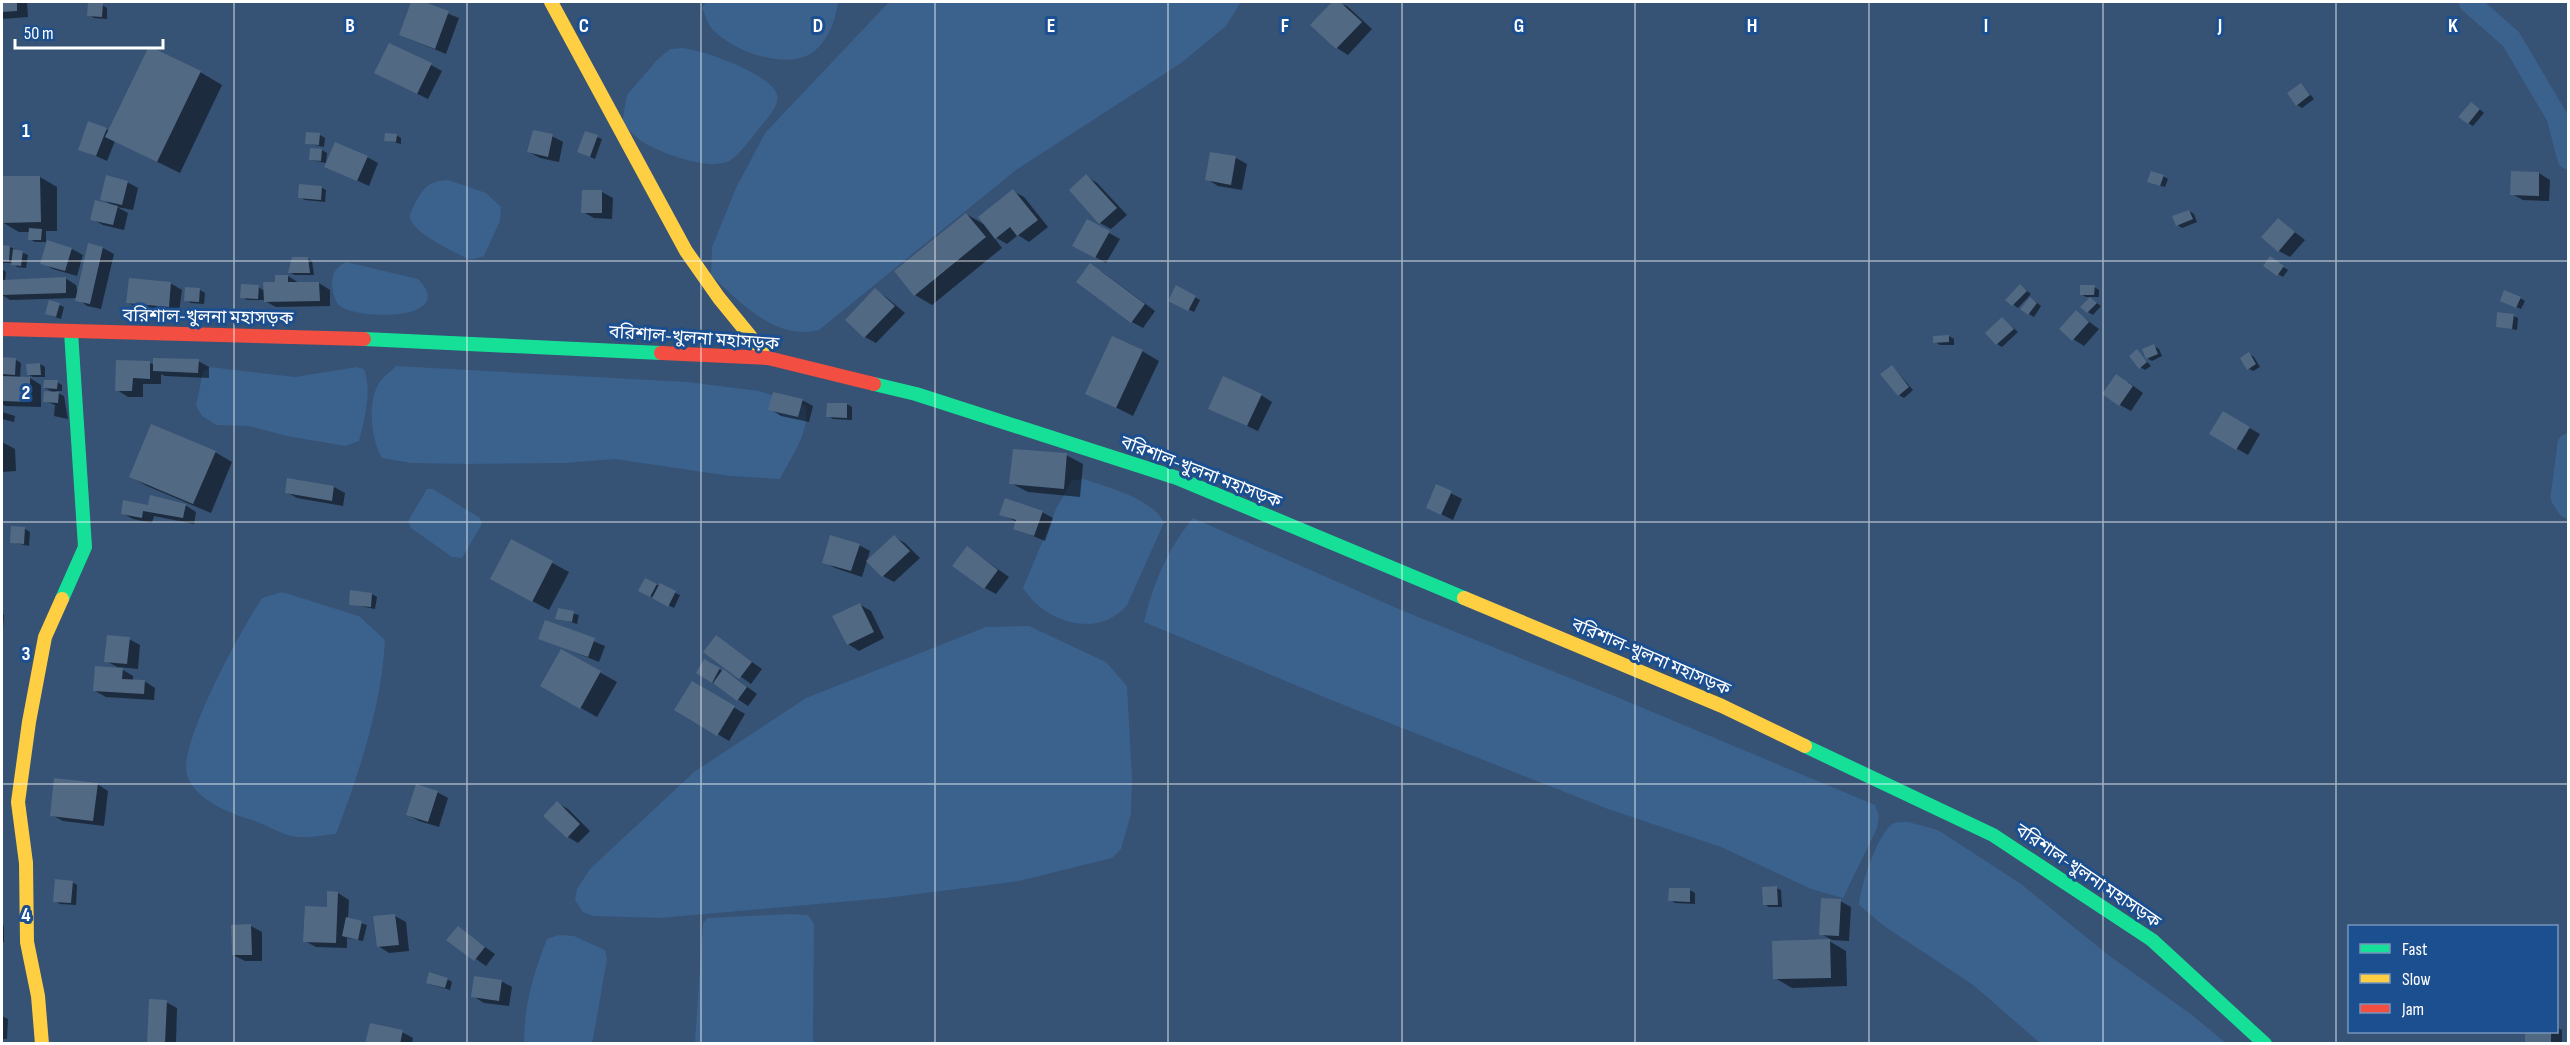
<svg xmlns="http://www.w3.org/2000/svg" width="2570" height="1045" font-family="'Sofia Sans Condensed','Noto Sans Bengali',sans-serif">
<rect width="100%" height="100%" fill="#365274"/>
<path fill="#3b618d" d="M706,2h131l1,1c-3,19 -11,41 -28,51 -28,16 -79,-4 -98,-25 -5,-6 -7,-15 -10,-21z
M889,2h352l-15,24 -45,37 -165,107 -197,160c-43,11 -80,-28 -108,-55l1,-28 24,-59 29,-55z
M683,48c20,2 84,25 93,44 5,9 -4,21 -10,28 -9,10 -26,36 -37,41 -20,10 -64,-7 -83,-17 -9,-5 -17,-14 -24,-21l5,-28 29,-34 14,-12z
M448,180l38,13 15,14 -1,14 -16,35 -14,4c-13,-7 -60,-27 -60,-44 1,-6 5,-13 8,-18 8,-14 15,-17 30,-18z
M346,262l72,17c42,42 -63,42 -79,26 -5,-5 -7,-15 -7,-22 0,-11 5,-16 14,-21z
M396,366l292,16 71,9 47,15c4,26 -15,51 -26,73l-50,-3 -115,-17 -50,4 -98,1 -56,-1 -29,-5c-11,-19 -15,-55 -3,-75 4,-6 12,-12 17,-17z
M210,367l85,10 62,-10 7,2c8,20 1,51 -5,72l-14,5 -58,-10 -38,-10 -33,-1 -14,-9 -6,-10 7,-34z
M1084,479c23,8 70,20 80,44l-37,82c-29,35 -83,17 -104,-17l33,-79 16,-29z
M427,489h6l47,29 2,6 -20,34 -10,-1 -41,-29 -3,-7z
M1193,518l208,92 211,85 263,110 4,11 -2,12 -34,70 -32,-9 -90,-42 -113,-38 -272,-107 -192,-80c9,-38 24,-74 49,-104z
M282,592l77,24 26,24c-3,64 -26,134 -49,194 -12,1 -25,4 -37,3 -13,0 -34,-13 -47,-17 -23,-7 -54,-19 -64,-42 -14,-29 56,-153 74,-180z
M1029,626l77,36 21,24 5,91 -1,37 -10,35 -9,9 -93,23 -133,17 -226,20 -67,-2 -10,-4 -8,-12 2,-11 13,-20 104,-97 112,-74 180,-71z
M1908,822l30,8 83,54 86,70 85,61 34,28h-186l-67,-58 -89,-59 -25,-21c1,-18 19,-74 35,-82 4,-1 10,-1 14,-1z
M789,914l19,1 6,9 -1,119h-118l8,-119 4,-6z
M559,935l15,1 31,14 2,9 -14,80 -2,4h-67c0,-36 9,-70 23,-104z"/>
<path fill="#0007" d="M2,2h25l1,15 -26,2z
M413,2h6l40,16 -13,36 -46,-19z
M1334,2l13,4 25,23 -24,26 -11,-7 -25,-23z
M102,5l5,3v11l-13,-1 -5,-3z
M431,65l11,6 -14,28 -41,-20z
M200,72l22,13 -42,88 -65,-32 -8,20 -27,-12 26,-20 4,3z
M2302,85l12,14 -12,9 -5,-3z
M2476,106l8,7 -11,13 -5,-3z
M586,133l16,6 -7,20 -16,-7z
M320,135l5,3 -1,9 -18,-4z
M396,135l5,3v6l-15,-4z
M552,136l11,6 -4,20 -19,-4 -11,-6z
M322,150l5,3 -1,10 -15,-3z
M367,157l11,6 -9,23 -43,-20z
M1236,158l11,6 -5,26 -24,-4 -11,-7z
M2512,173h27l11,7 -1,21 -26,-1 -11,-6z
M1086,176l11,7 30,32 -16,14 -11,-6z
M2163,176l5,3 -3,8 -11,-3z
M40,177l17,10v44h-11v11l26,7 11,6 -6,21 -24,-7 -11,-6 6,-21h-13l-5,-3 1,-7h-12l-17,-10v-44z
M127,182l11,6 -5,22 -16,-3 11,6 -4,17 -21,-5 -11,-6 20,-14 -10,-6z
M321,187l5,3 -1,12 -20,-2 -5,-3z
M1013,191l11,6 24,30 -19,15 -11,-7 -11,9 -14,-8 9,12 -70,57 -17,-10 -19,-24 70,-57 21,12z
M602,192l11,6 -1,21 -18,-1 -11,-6z
M2189,211l5,3 3,8 -15,6 -5,-3z
M2278,219l27,21 -15,17 -11,-6z
M1087,221l33,18 -14,24 -32,-18z
M89,245l14,3 11,6 -13,55 -14,-3 -10,-8 -67,2 -8,-5v-26l4,3 -1,9 60,-3 11,7 2,9z
M2,247h8l18,8 -2,13 -9,-1 -4,-4h-11z
M307,258l5,3 2,14h-19l-5,-2z
M2274,261l14,9 -5,7 -5,-3z
M1101,271l54,40 -12,17 -11,-6z
M288,276l11,7h20l11,7v16l-54,1 -13,-7h-16l-5,-3 16,-10 7,4z
M170,283l12,7 -3,22 -40,-3 -11,-7z
M2021,286l10,8 -13,14 -11,-8z
M1176,287l24,13 -6,12 -24,-12z
M2094,287l5,3v7h-13l-5,-3z
M200,290l5,3 -1,11 -13,-1 -5,-3z
M875,290l11,7 19,16 -29,30 -11,-6 -17,-17z
M2090,298l11,8 -8,9 -5,-3z
M2520,298l5,3 -4,8 -15,-6z
M2035,301l6,5 -7,11 -5,-3z
M59,305l5,2 -3,12 -9,-3z
M2076,312l23,17 -15,17 -11,-7z
M2513,316l5,2 -1,12 -20,-4z
M2003,319l15,13 -16,15 -5,-3z
M1949,336l5,3v6h-14l-5,-3z
M2154,346l5,3 3,7 -10,5 -5,-3z
M1142,351l17,10 -26,55 -46,-23z
M2137,351l14,15 -6,4 -5,-3z
M2249,354l5,3 6,10 -7,4 -5,-3z
M2,359l14,1 5,3 -1,15h10l11,7v22l-36,-1 -3,-2v-26h5l-5,-3z
M198,361l11,6v11l-44,-2 -4,-2v10h-18v13h-15l-11,-7 33,-27 4,2z
M40,364l5,3v10h-12l-5,-3z
M1892,366l21,24 -9,8 -5,-3z
M57,382l5,3v6h-8l10,5 4,23 -14,-3 1,-11 -10,-4 9,-8 -9,-5z
M2128,382l15,11 -12,18 -11,-6z
M1261,395l11,7 -14,29 -37,-17z
M802,400l11,6 -4,16 -28,-6 -11,-7z
M847,404l5,3v13l-19,-1 -5,-3z
M2,412l13,4 -1,6 -12,-3z
M2223,413l37,21 -12,21 -37,-21z
M2,442l13,7 1,22 -14,1z
M215,452l17,10 -21,51 -64,-27 -16,-9z
M1066,455l17,9 -3,33 -52,-5 -17,-9z
M1437,486l25,13 -9,21 -25,-12z
M334,487l11,6 -2,13 -46,-8 -11,-6z
M185,505l11,7 -2,12 -40,-8 -2,7 -19,-4 -11,-6 27,-6z
M1042,512l11,6 -8,23 -31,-13 3,-6 -16,-8z
M25,529l5,3 -1,14 -18,-4z
M894,537l11,6 15,15 -26,24 -11,-6z
M512,541l57,31 -20,38 -41,-22z
M859,545l11,6 -8,26 -27,-9 -11,-6z
M968,548l41,29 -13,17 -11,-6z
M646,580l34,15 -6,13 -34,-17z
M372,594l5,3 -2,12 -25,-5z
M859,604l12,7 13,27 -25,13 -11,-7z
M559,610l20,5 -2,9 -20,-6z
M2,613l2,2 -1,14h-1z
M546,622l59,24 -6,16 -59,-24z
M716,637l46,32 -11,15 -46,-33z
M129,639l11,6 -2,24 -20,-2 15,9v5h11l11,7 -1,12 -48,-3 -11,-6 26,-22 -15,-8z
M562,651l55,31 -20,35 -55,-31z
M705,661l30,17 22,16 -9,12 -50,-33z
M693,683l52,31 -16,27 -53,-32z
M97,784l11,7 -4,35 -41,-5 -11,-6z
M437,792l11,6 -9,29 -20,-6 -11,-6z
M557,803l11,6 22,22 -12,12 -10,-6z
M72,882l5,3 -1,20 -16,-1 -5,-3z
M1776,888l5,2 1,17h-13l-5,-3z
M1670,889l20,1 5,3v11l-20,-1 -5,-3z
M338,893l11,7 -1,19 19,6 -4,16 -16,-3v10l-31,-1 -11,-6z
M1840,901l11,6 -2,34 -17,-1 -11,-6z
M395,916l11,6 3,29 -20,2 -11,-7z
M2,924l2,2v16h-2z
M251,926l11,6v29h-17l-12,-6z
M458,928l37,26 -9,12 -37,-26z
M1829,941l17,10 1,35 -55,2 -17,-10z
M447,979l5,3 -2,8 -17,-5z
M501,981l11,6 -3,19 -25,-3 -11,-7z
M166,1002l11,6 -1,36h-28z
M2,1016l6,3 -1,20h-5z
M2556,1027l6,3v14h-35v-12h29z
M402,1032l11,6 -1,6h-45z"/>
<g fill="none" stroke-linecap="round" stroke-linejoin="round">
<path stroke="#3b618d" stroke-width="21" d="M2469,2l42,37 46,78 11,42
M2568,444l-7,53 7,11"/>
</g>
<path fill="#526984" d="M2,2h15v9l-15,1z
M88,2l15,1 -1,14 -15,-1z
M411,2h13l25,9 -14,38 -36,-14z
M1332,2h8l22,20 -26,27 -26,-24z
M389,43l43,20 -15,31 -43,-21z
M149,46l52,25 -44,91 -52,-25z
M2301,83l9,12 -14,11 -9,-13z
M2471,102l9,7 -12,15 -10,-7z
M88,121l19,7 -11,28 -18,-6z
M533,130l20,4 -5,23 -21,-5z
M585,131l13,4 -8,22 -13,-5z
M306,132l14,1 -1,12 -14,-1z
M385,133l12,1 -1,8 -12,-1z
M335,142l33,14 -11,25 -33,-14z
M310,148l12,1 -1,12 -12,-1z
M1210,152l26,4 -5,29 -26,-5z
M2151,171l13,4 -4,11 -13,-4z
M2511,171l28,1v24l-29,-1z
M1086,174l31,34 -18,16 -30,-34z
M106,175l22,6 -6,24 -22,-5z
M2,176h38l1,46 -39,1z
M299,184l23,2 -1,14 -23,-2z
M1013,189l25,31 -21,16 -7,-9 -15,12 -17,-22z
M582,190h20v23h-21z
M95,200l23,6 -5,19 -23,-5z
M2189,210l4,9 -17,7 -4,-10z
M966,213l20,24 -72,59 -20,-25z
M2278,218l17,14 -17,20 -17,-15z
M1087,219l23,12 -15,27 -23,-12z
M29,228l13,1 -1,11h-13z
M47,240l25,8 -7,23 -25,-7z
M88,243l15,4 -13,57 -15,-3z
M2,245l8,1 -1,15h-7z
M13,249l10,2 -2,15 -10,-1z
M2270,256l14,10 -7,10 -14,-10z
M292,257h16l2,16h-22z
M1090,263l55,41 -14,19 -55,-41z
M275,275h13v7h31l1,19 -56,1 -1,-20h12z
M66,277v16l-64,2v-15z
M129,278l42,4 -2,25 -43,-4z
M241,284l18,1 -1,14 -18,-1z
M2020,284l7,7 -15,15 -7,-6z
M1176,285l20,11 -8,15 -20,-10z
M2080,285h15l-1,10h-14z
M185,287l15,1 -1,14 -15,-1z
M875,288l20,18 -31,32 -19,-18z
M2504,290l17,7 -5,11 -16,-7z
M2030,297l7,6 -9,12 -8,-6z
M2090,297l7,6 -10,10 -7,-6z
M49,300l11,3 -4,14 -11,-3z
M2076,310l13,12 -17,19 -13,-12z
M2497,312l17,2 -2,15 -16,-2z
M2002,317l12,12 -18,16 -11,-12z
M1949,335v7l-16,1v-7z
M1112,336l31,14 -27,58 -31,-14z
M2154,344l4,10 -12,5 -4,-10z
M2137,349l10,13 -8,7 -10,-13z
M2249,352l7,12 -9,6 -7,-12z
M2,357l14,1 -1,17 -13,-1z
M153,358l46,1 -1,14 -45,-2z
M116,360l34,1v18l-17,-1 -1,13h-17z
M40,363l1,12h-14l-1,-11z
M1892,365l17,22 -11,9 -18,-22z
M2116,374l17,12 -14,20 -17,-12z
M2,376l28,1v25l-28,-1z
M1223,376l39,18 -15,32 -39,-17z
M44,380h14l-1,9 -14,-1z
M44,391l15,1 -1,11 -15,-1z
M773,392l30,7 -5,18 -30,-7z
M827,403h20v15l-21,-1z
M2223,411l27,16 -14,23 -27,-16z
M151,424l65,27 -23,53 -64,-27z
M1013,449l54,4 -3,36 -55,-5z
M287,478l47,8 -2,15 -47,-8z
M1436,484l16,7 -11,24 -15,-7z
M150,495l36,9 -3,14 -40,-7 -1,7 -21,-4 2,-14 25,5z
M1005,498l38,13 -9,25 -21,-7 3,-9 -17,-5z
M11,526l14,1 -1,17 -14,-1z
M830,535l30,9 -9,27 -29,-8z
M894,535l16,16 -28,26 -16,-16z
M511,539l42,22 -21,41 -42,-23z
M967,546l31,24 -14,19 -32,-23z
M645,578l12,6 -7,13 -12,-6z
M660,583l16,8 -8,16 -16,-9z
M350,590l22,3 -1,14 -22,-2z
M860,603l14,29 -27,13 -15,-29z
M558,608l16,3 -2,11 -17,-3z
M545,620l50,18 -7,19 -50,-18z
M107,635l23,2 -3,27 -23,-2z
M716,635l36,27 -13,17 -36,-27z
M561,649l40,22 -21,38 -40,-23z
M704,659l16,9 -8,15 -16,-10z
M95,666l28,2 -1,11 23,1 -1,14 -51,-3z
M723,669l24,18 -10,14 -24,-18z
M692,681l43,25 -18,30 -43,-26z
M54,778l44,5 -5,38 -43,-5z
M416,784l22,7 -10,31 -22,-7z
M557,801l23,23 -13,14 -24,-22z
M55,879l18,2 -2,22 -18,-1z
M1777,886l1,19h-15l-1,-18z
M1669,888h21v14l-22,-1z
M327,891l11,1 -2,51 -33,-1 2,-36 22,1z
M1821,898l20,1 -2,37 -20,-1z
M395,914l4,31 -22,2 -4,-31z
M346,917l16,4 -4,19 -16,-4z
M251,924l1,31h-20l-1,-30z
M458,926l27,21 -11,14 -28,-21z
M1830,939l1,39 -58,1 -1,-38z
M429,972l19,6 -3,10 -19,-5z
M474,976l28,4 -3,21 -28,-4z
M149,999l18,1 -2,44h-18z
M370,1023l33,7 -3,14h-35z
M2525,1032h26v12h-26z"/>
<g fill="none" stroke-linecap="round" stroke-linejoin="round">
<path stroke="#16e098" stroke-width="14" d="M364,339l297,14
M874,384l42,10 261,84 287,120
M62,599l23,-52 -14,-215
M1805,746l188,89 159,105 113,104"/>
<path stroke="#ffcf43" stroke-width="14" d="M551,2l135,249 33,47 49,60
M1464,598l258,108 83,40
M42,1044l-4,-48 -11,-54 -1,-79 -8,-61 11,-80 16,-85 17,-38"/>
<path stroke="#f24e42" stroke-width="14" d="M2,329l362,10
M661,353l107,5 106,26"/>
</g>
<path fill="none" stroke="#fff" stroke-width="1.5" stroke-opacity="0.55" d="M234,2v1042M467,2v1042M701,2v1042M935,2v1042M1168,2v1042M1402,2v1042M1635,2v1042M1869,2v1042M2103,2v1042M2336,2v1042M2,261h2566M2,522h2566M2,784h2566"/>
<g text-anchor="middle" dominant-baseline="central" stroke-width="6" stroke-linejoin="round" paint-order="stroke">
<g font-size="18" fill="#fff" stroke="#1b4f8f">
<text transform="translate(208 317) rotate(1)">বরিশাল-খুলনা মহাসড়ক</text>
<text transform="translate(694 338) rotate(4)">বরিশাল-খুলনা মহাসড়ক</text>
<text transform="translate(1201 472) rotate(21)">বরিশাল-খুলনা মহাসড়ক</text>
<text transform="translate(1651 657) rotate(23)">বরিশাল-খুলনা মহাসড়ক</text>
<text transform="translate(2088 876) rotate(34)">বরিশাল-খুলনা মহাসড়ক</text>
</g>
</g>
<g font-size="20" text-anchor="middle" font-weight="bold" fill="#fff" stroke="#1b4f8f" stroke-width="6" stroke-linejoin="round" paint-order="stroke">
<text x="350" y="32">B</text>
<text x="584" y="32">C</text>
<text x="818" y="32">D</text>
<text x="1051" y="32">E</text>
<text x="1285" y="32">F</text>
<text x="1519" y="32">G</text>
<text x="1752" y="32">H</text>
<text x="1986" y="32">I</text>
<text x="2220" y="32">J</text>
<text x="2453" y="32">K</text>
<text x="26" y="137">1</text>
<text x="26" y="399">2</text>
<text x="26" y="660">3</text>
<text x="26" y="921">4</text>
</g>
<rect width="2570" height="1045" fill="none" stroke="#ffffff" stroke-width="6"/>
<rect x="2348" y="925" width="210" height="108" fill="#1b4f8f" stroke="#7695bc" stroke-width="1.5"/>
<rect x="2360" y="944" width="30" height="9" fill="#16e098" stroke="#7695bc" stroke-width="1.5"/>
<text x="2402" y="955" font-size="18" fill="#ffffff">Fast</text>
<rect x="2360" y="974" width="30" height="9" fill="#ffcf43" stroke="#7695bc" stroke-width="1.5"/>
<text x="2402" y="985" font-size="18" fill="#ffffff">Slow</text>
<rect x="2360" y="1004" width="30" height="9" fill="#f24e42" stroke="#7695bc" stroke-width="1.5"/>
<text x="2402" y="1015" font-size="18" fill="#ffffff">Jam</text>
<path d="M15 39v9h148v-9" fill="none" stroke="#ffffff" stroke-width="3"/>
<text x="24" y="39" font-size="18" fill="#ffffff" stroke="#1b4f8f" stroke-width="4.5" paint-order="stroke">50 m</text>
</svg>
